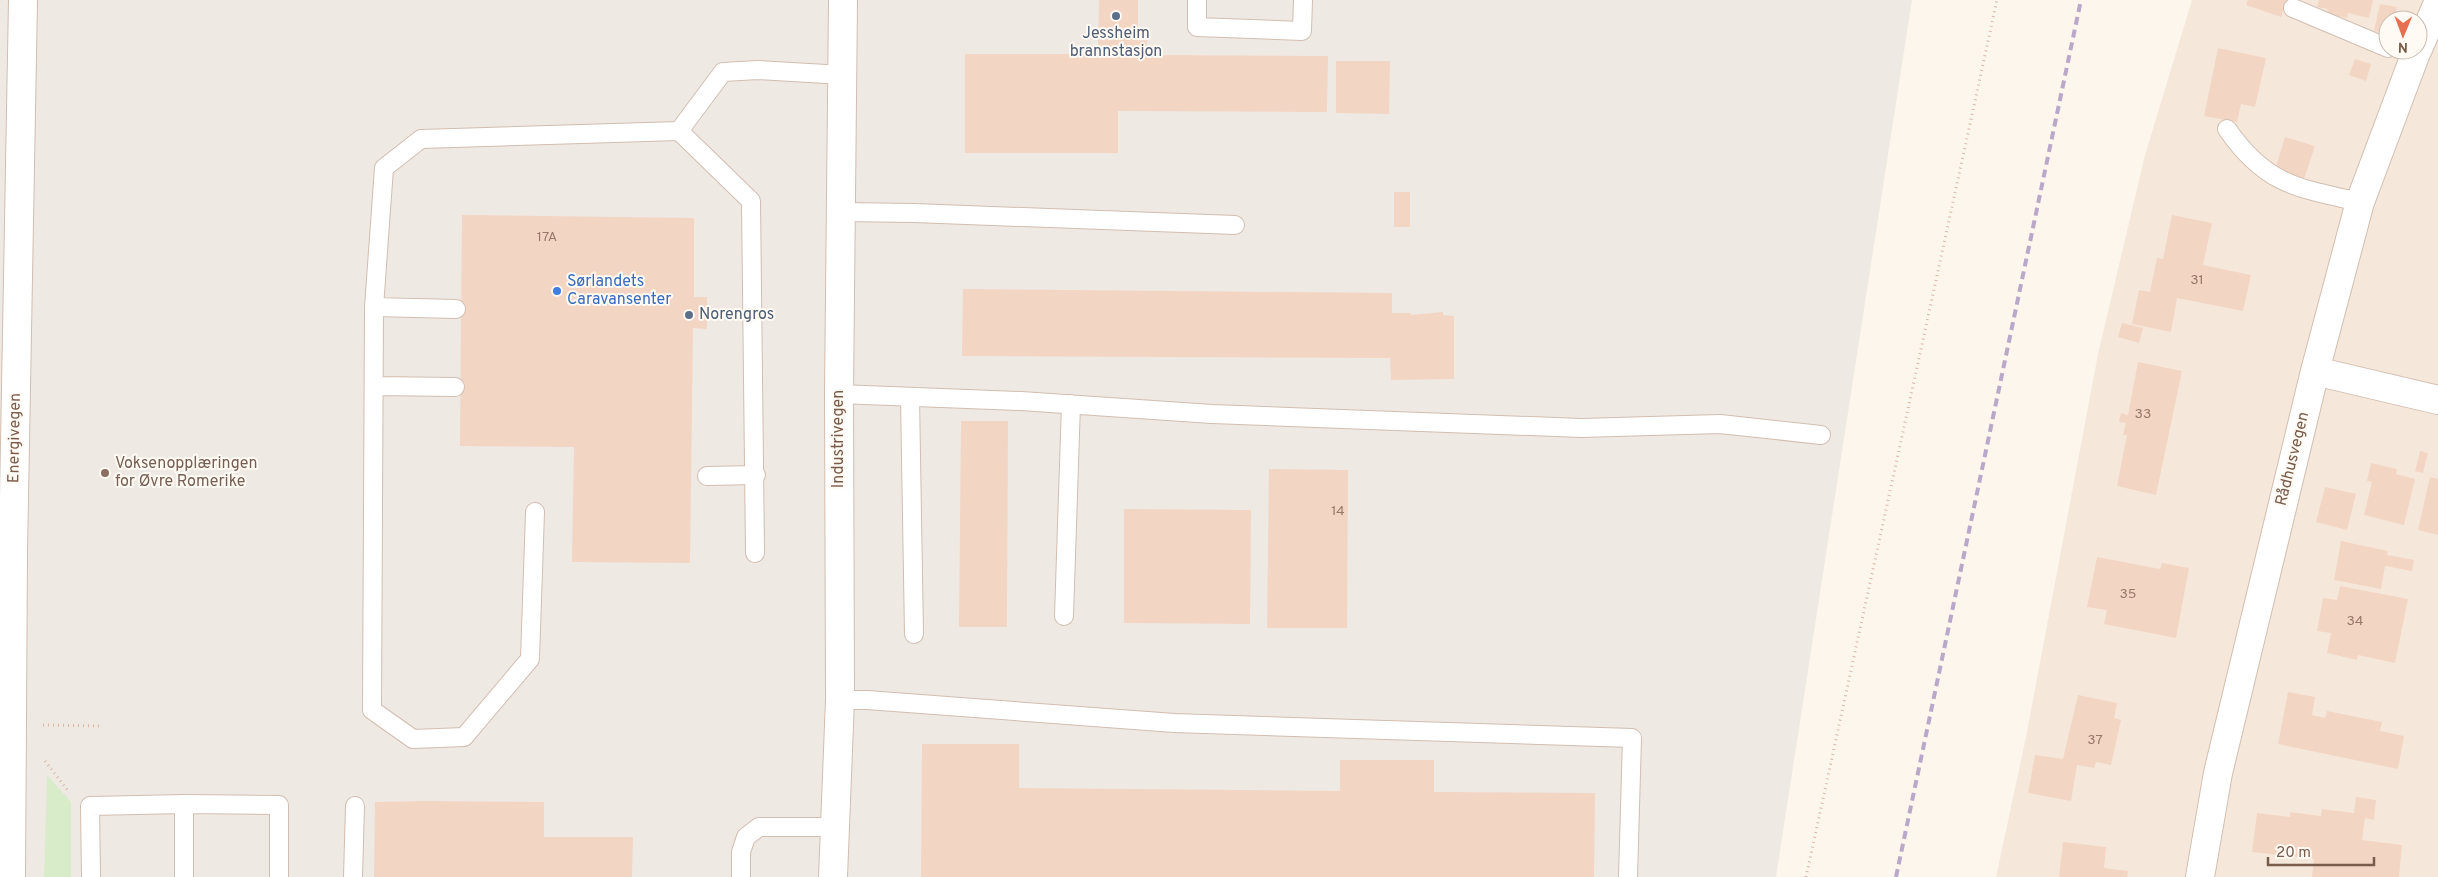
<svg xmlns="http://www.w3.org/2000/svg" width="2438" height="877" font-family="Overpass,sans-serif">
<rect width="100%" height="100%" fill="#fdf6ec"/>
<path fill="#f5e8da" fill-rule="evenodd" d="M2192,0h246v877h-442l30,-140 72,-383 47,-199zM2388,20h30v30h-30z"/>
<path fill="#efe9e4" d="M0,0h1912l-136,877h-1776z"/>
<path fill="#d8ecc9" d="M47,775l24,27v75h-27z"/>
<path fill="#f3d5c3" d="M1099,0h39v41l9,-1v15l181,1 -1,56 -209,-1v42h-153v-99h133z
M2248,0h39l-6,17 -35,-12z
M2319,0h54l-4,18 -21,-5 -1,5 -20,-4 1,-5 -11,-2z
M2380,4l17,3 -3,13h-6v14l-14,-3z
M2218,48l48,10 -11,49 -14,-3 -4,18 -33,-6z
M2355,59l16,5 -5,17 -17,-6z
M1336,61h54l-1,53 -53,-1z
M2285,137l30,9 -11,33 -29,-9z
M1394,192h16v35h-16z
M462,215l232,3v79h13v32l-14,-1 -3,235 -118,-1 2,-115 -114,-1z
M2172,215l40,8 -9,42 48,10 -8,36 -66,-13 -6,34 -39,-8 7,-34 11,2 7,-34 6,1z
M963,289l429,4v20h19v2l32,-3v3l11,1v63l-63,1 -1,-22 -428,-2z
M2122,323l21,5 -4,15 -21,-6z
M2138,362l44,9 -26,124 -39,-9 10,-51h-4l3,-12 -7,-1 2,-9 7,2z
M961,421h47l-1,206h-48z
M2420,451l8,2 -5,20 -8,-2z
M2371,463l26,6 -1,5 19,5 -11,46 -40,-10 8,-33 -5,-1z
M1269,469l79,1 -1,158h-80z
M2430,477l8,2v56l-20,-5z
M2325,487l31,7 -9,36 -31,-8z
M1124,509l127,1 -1,114 -126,-1z
M2341,541l47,10 -1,4 27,5 -2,11 -27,-5 -4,23 -47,-9z
M2097,557l63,12 2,-6 27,5 -13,70 -72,-14 3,-14 -20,-3z
M2340,586l68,13 -13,64 -37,-8 -1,5 -30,-7 4,-20 -14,-2 6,-33 14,2z
M2288,692l27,5 -3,18 13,3 2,-7 55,11 -2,9 24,5 -6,33 -120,-25z
M2078,695l39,8 -3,15 7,2 -10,45 -15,-3 -2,6 -17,-3 -6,36 -43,-8 7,-38 28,4z
M922,744h97v44l321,3v-31h94v32l161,1 -1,84h-673z
M2356,797l20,3 -2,20 -9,-2 -3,22 40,5 -3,32h-87l2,-18 -62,-7 5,-39 33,4v-5l31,4 1,-7 32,4z
M424,801l120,1v35h89l-1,40h-258l1,-75z
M2063,842l43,5 -2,21 24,3 -1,6h-68z"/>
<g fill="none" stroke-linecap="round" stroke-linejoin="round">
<defs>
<path id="service" d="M1197,0v27l105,4 1,-31
M2293,8l95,40
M2227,129c39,56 70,59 133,73
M679,131l72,70 4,352
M841,212l73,1 321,12
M374,307l82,2
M374,386l81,1
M839,394l182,7 191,13 369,14 139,-4 101,11
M910,397l4,237
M707,476l49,-1
M535,512l-5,147 -66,78 -51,2 -41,-29 2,-403 10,-139 37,-29 258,-8 44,-59 35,-2 85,5
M1064,616l7,-212
M840,700h27l307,23 458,15 -4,139
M184,804v73
M91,877l-1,-71 94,-2 95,1v72
M353,877l2,-71
M741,877v-25l5,-15 13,-10h75"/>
<path id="minor" d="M2418,49l20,-46
M2315,371l123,29
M11,877l2,-323 10,-554
M833,877l7,-177 -1,-306 4,-394
M2200,877l18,-104 97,-402 45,-169 57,-152"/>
</defs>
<use href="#service" stroke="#d1beb0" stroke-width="20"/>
<use href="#minor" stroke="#d1beb0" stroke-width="30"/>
<path stroke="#d9b8a5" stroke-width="3" stroke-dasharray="1 4" stroke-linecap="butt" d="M43,725l58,1
M45,761l24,31
M1806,877l191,-877"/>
<use href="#service" stroke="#fff" stroke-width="18"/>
<use href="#minor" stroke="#fff" stroke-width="28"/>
<path stroke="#b9a8c9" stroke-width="4" stroke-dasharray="8 5" stroke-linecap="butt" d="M1896,877l185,-877"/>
</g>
<g fill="#5c6f8a" stroke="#fffaf3" stroke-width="2">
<circle cx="1116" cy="16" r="5"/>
<circle cx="689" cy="315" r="5"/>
</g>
<circle fill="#3f7fe0" stroke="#fffaf3" stroke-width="2" cx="557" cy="291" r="5"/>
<circle fill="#8d6e63" stroke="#fffaf3" stroke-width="2" cx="105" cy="473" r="5"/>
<g text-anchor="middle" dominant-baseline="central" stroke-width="4" stroke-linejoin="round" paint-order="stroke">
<g font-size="14" fill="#987a6a">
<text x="547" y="237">17A</text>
<text x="2197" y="280">31</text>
<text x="2143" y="414">33</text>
<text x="1338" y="511">14</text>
<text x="2128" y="594">35</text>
<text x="2355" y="621">34</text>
<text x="2095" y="740">37</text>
</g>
<g font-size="16" fill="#4e5e75" stroke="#fffaf3">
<text x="1116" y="34">Jessheim<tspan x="1116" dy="18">brannstasjon</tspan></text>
<text x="699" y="315" text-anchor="start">Norengros</text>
</g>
<g font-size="16" fill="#366cbe" stroke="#fffaf3" text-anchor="start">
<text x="567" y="282">Sørlandets<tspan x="567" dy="18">Caravansenter</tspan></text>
</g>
<g font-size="16" fill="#7a5c4d" stroke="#fffaf3">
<text transform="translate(15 438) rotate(-89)">Energivegen</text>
<text transform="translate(839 439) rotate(-90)">Industrivegen</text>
<text transform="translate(2293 459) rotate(-76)">Rådhusvegen</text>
</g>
<g font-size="16" fill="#785e54" stroke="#fffaf3" text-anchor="start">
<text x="115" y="464">Voksenopplæringen<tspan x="115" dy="18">for Øvre Romerike</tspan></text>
</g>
</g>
<g transform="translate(2403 35) rotate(181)"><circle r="24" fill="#fffaf3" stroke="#cabbb1"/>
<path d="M0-4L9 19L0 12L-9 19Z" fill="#e76f51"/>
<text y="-8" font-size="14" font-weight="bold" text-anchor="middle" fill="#7a5c4d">N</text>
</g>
<path d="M2268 857v8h106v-8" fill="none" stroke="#7a5c4d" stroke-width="2.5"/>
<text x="2276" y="857" font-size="15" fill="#7a5c4d" stroke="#fffaf3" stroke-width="4" paint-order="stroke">20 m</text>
</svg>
